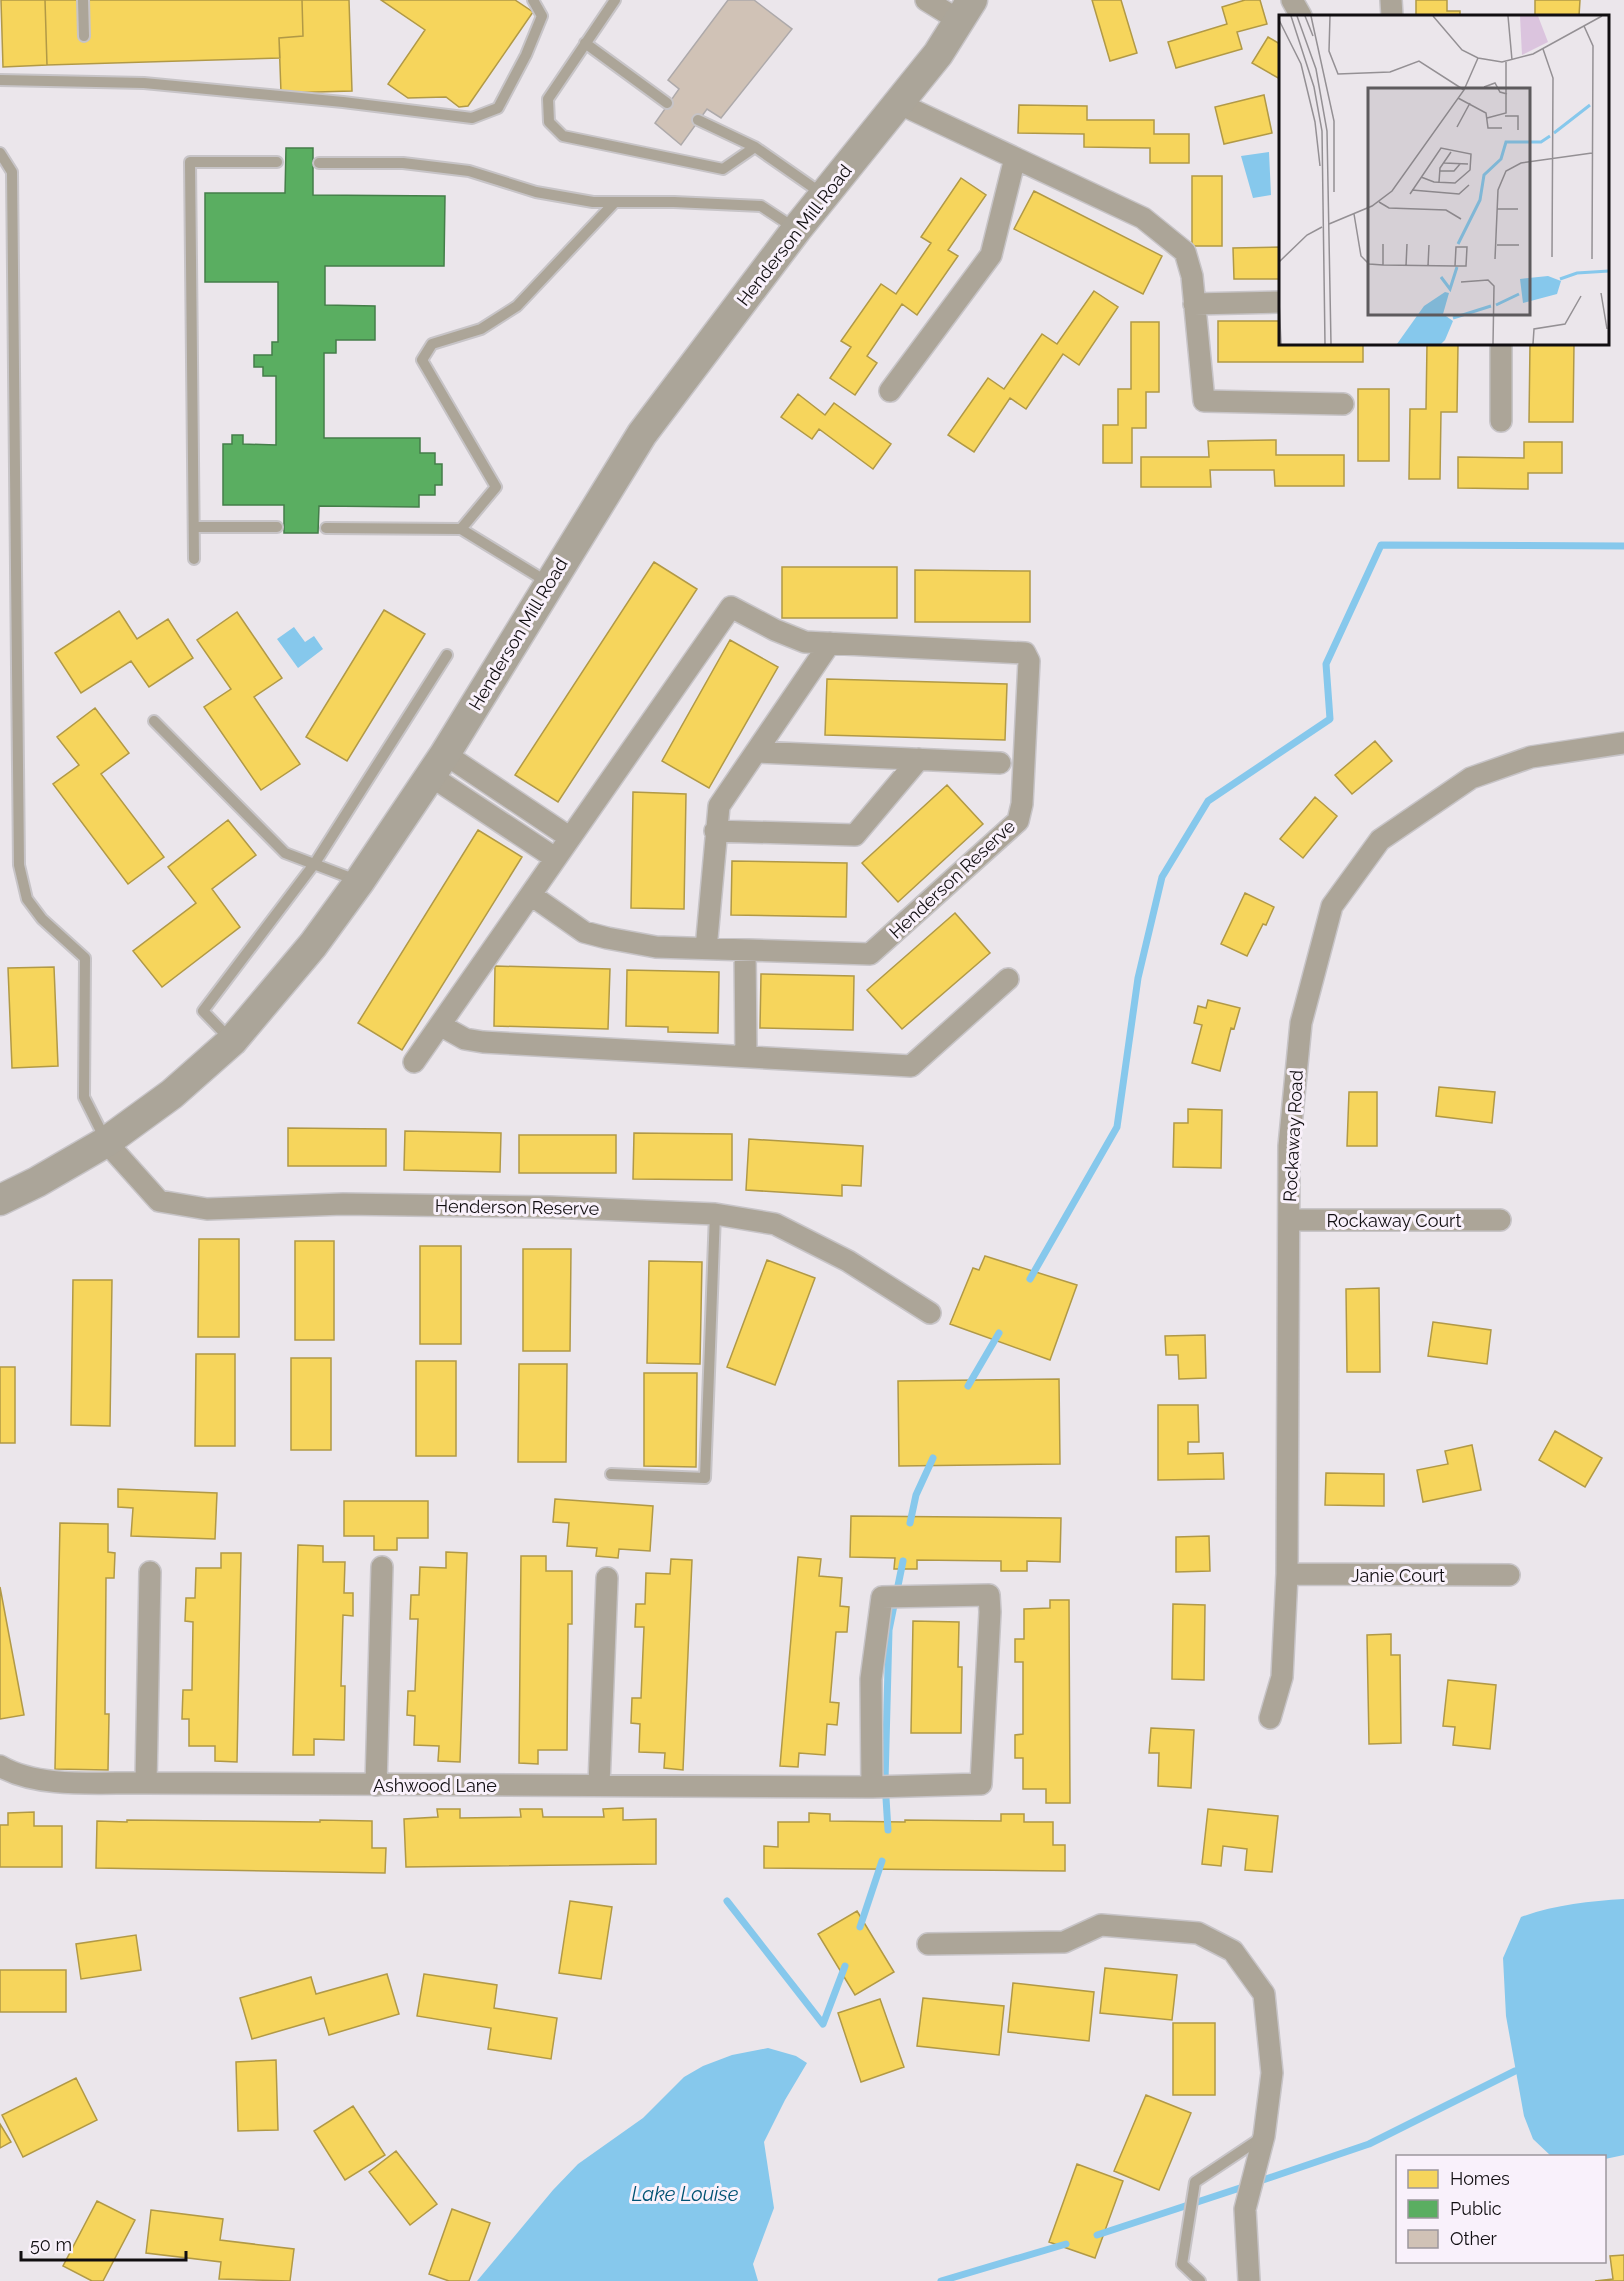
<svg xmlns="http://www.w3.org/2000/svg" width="1624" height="2281" font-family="Raleway,sans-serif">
<rect width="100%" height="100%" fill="#ebe6eb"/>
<path fill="#86c8ec" d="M1269,152l2,43 -18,3 -12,-42z
M294,627l11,15 9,-6 9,13 -25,19 -21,-29z
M1624,1899v256l-19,4 -1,-3h-53l-18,-17 -9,-23 -18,-100 -3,-58 18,-41c33,-12 68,-16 103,-18z
M768,2048l28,8 11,7 -22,37 -21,42 10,66 -21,56 5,17h-281l76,-91 25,-26 65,-46 41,-41 19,-11 29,-11z"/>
<path fill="#f6d55c" stroke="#b19946" stroke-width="1.5" d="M1,0h44l2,65 -44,2z
M45,0h257l1,36 -24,2 1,20 -233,7z
M302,0h47l3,91 -71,2 -2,-55 24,-2z
M381,0h134l18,12 -65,94 -9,1 -13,-10 -38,1 -20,-14 37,-54z
M1092,0h29l16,53 -27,8z
M1245,0h15l7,24 -30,8 5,17 -66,19 -8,-26 59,-18 -5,-17z
M1416,0h31v11h13v5l-44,-1z
M1535,0h45l-1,16h-44z
M1268,37l12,7v35l-28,-16z
M1264,95l8,38 -48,11 -9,-37z
M1019,105l68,1v14h67v14h35v29h-39v-15l-66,-1v-13l-66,-1z
M1192,176h30v70h-30z
M961,178l25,17 -38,55 10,6 -41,59 -15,-11 -35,52 10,7 -22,32 -25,-17 21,-31 -10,-6 40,-57 15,10 35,-51 -10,-6z
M1034,191l128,65 -19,38 -129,-65z
M1280,247v32h-46l-1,-31z
M1094,291l24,16 -39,58 -16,-11 -37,55 -16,-11 -36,54 -26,-17 40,-57 16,11 38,-55 15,10z
M1218,321h62v23h83v18h-145z
M1131,322h28v70h-13v36h-14v35h-29v-38h15v-36h13z
M1427,344h31l-1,68h-16l-1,67h-31l1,-70h16z
M1530,344h44l-1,78h-44z
M1358,389h31v72h-31z
M798,394l27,21 9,-12 57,41 -18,25 -54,-40 -7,10 -31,-22z
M1276,440v15h68v31h-69l-1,-16h-64l1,17h-70v-30h68l-1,-16z
M1524,442h38v31h-34v16l-70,-1v-31l66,1z
M654,562l43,27 -139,213 -43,-27z
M782,567h115v51h-115z
M915,570l115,1v51h-115z
M384,610l41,24 -78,127 -41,-24z
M119,611l18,28 31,-20 25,39 -44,29 -18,-26 -50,32 -26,-40z
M237,612l45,66 -28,19 46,67 -39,26 -57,-83 27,-18 -34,-49z
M730,640l48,27 -69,121 -47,-27z
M827,679l180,5 -2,56 -180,-5z
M95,708l34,45 -28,21 63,83 -36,27 -75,-100 26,-19 -22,-28z
M1375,741l17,20 -40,33 -17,-19z
M947,785l36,39 -85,78 -36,-39z
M633,792l53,2 -2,115 -53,-1z
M1315,797l22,19 -34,42 -23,-19z
M228,820l28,35 -44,34 28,38 -78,60 -29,-36 63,-48 -28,-36z
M478,830l44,27 -120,193 -44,-27z
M732,861l115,2 -1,54 -115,-2z
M1245,893l29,14 -8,18 -3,-1 -16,32 -26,-12z
M955,913l35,40 -88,76 -35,-39z
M495,966l115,3 -2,60 -114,-3z
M54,967l4,99 -46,2 -4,-100z
M627,970l92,2 -1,61 -50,-1v-5l-42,-1z
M761,974l93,2 -1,54 -93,-2z
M1208,1000l32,8 -6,21 -3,-1 -11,43 -28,-8 10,-38 -8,-2 4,-17 8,2z
M1439,1087l56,5 -3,31 -56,-7z
M1349,1092h28v54h-30z
M1188,1109l34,1 -1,58 -48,-1 1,-44h14z
M288,1128l98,1v37h-98z
M405,1131l96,2 -1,39 -96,-2z
M634,1133l98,1v46l-99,-1z
M519,1135h97v38h-97z
M749,1139l114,7 -2,40 -19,-1v11l-96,-6z
M199,1239h40v98h-41z
M295,1241h39v99h-39z
M420,1246h41v98h-41z
M523,1249h48l-1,102h-47z
M985,1256l92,29 -27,75 -100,-36 23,-56 6,2z
M767,1260l48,18 -40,107 -48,-18z
M649,1261l53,1 -2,102 -53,-1z
M73,1280h39l-2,146 -39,-1z
M1379,1288l1,84h-33l-1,-83z
M1433,1322l58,8 -4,34 -59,-8z
M1205,1335l1,43 -27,1 -1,-24h-12l-1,-19z
M196,1354h39v92h-40z
M291,1358h40v92h-40z
M416,1361h40v95h-40z
M519,1364h48l-1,98h-48z
M0,1367h15v76h-15z
M644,1373h53l-1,94 -52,-1z
M1059,1379l1,85 -161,2 -1,-85z
M1158,1405h40l1,37h-11v12l35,-1 1,26 -66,1z
M1555,1431l47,27 -17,29 -46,-27z
M1472,1445l9,45 -58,12 -6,-32 31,-6 -3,-13z
M1326,1473l58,1v32l-59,-1z
M118,1489l99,4 -2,46 -84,-3 2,-28 -15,-1z
M555,1499l98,7 -3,45 -31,-2 -1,9 -22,-2 1,-8 -30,-2 2,-23 -16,-1z
M344,1501h84v37h-31v12h-23v-14h-30z
M851,1516l210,2 -1,44 -33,-1v10h-26v-10l-84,-1v9h-23l1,-11 -45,-1z
M60,1523l48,1v28l7,1 -1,25h-8l-1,136h4l-1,56 -53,-1z
M1209,1536l1,35 -34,1v-35z
M298,1545l25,1v16h22l-1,31h9v23l-10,-1 -2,71h4l-1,54 -30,-1v16h-21z
M446,1552l21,1 -7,209 -22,-1 1,-15 -25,-1 1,-29 -8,-1 1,-24h7l3,-72h-8l1,-24h8l1,-28 26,1z
M221,1553h20l-4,209 -22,-1v-15h-26v-27h-7l1,-29h9l1,-68 -8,-1 1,-23h9l1,-30h25z
M521,1556h25v15h26v53h-4l-1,126h-29v14l-19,-1z
M798,1557l23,2 -2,17 23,2 -2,28 9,1 -2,25h-11l-6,70 9,1 -2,22 -10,-1 -2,31 -26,-2 -1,14 -18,-1z
M671,1559l21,1 -9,210 -19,-2 1,-15 -26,-1 1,-28 -9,-1 1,-25h9l3,-71h-9l1,-23h9l1,-31 24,1z
M0,1587l24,128 -24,4z
M1050,1600h19l1,203h-24v-14h-23v-31h-8v-23l8,-1v-72h-8v-23h9v-30l26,-1z
M1173,1604l32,1 -1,75 -32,-1z
M913,1621l46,1 -1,45h4l-1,66h-50z
M1391,1634v21h9l1,88 -32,1 -2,-109z
M1448,1680l48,5 -6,64 -37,-4 2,-18 -12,-1z
M1151,1728l43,2 -3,58 -33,-2 1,-33h-10z
M623,1808v12l33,-1v45l-250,3 -2,-48 34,-2 -1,-8h23v9l61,-1 -1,-8h22l1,8h61l-1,-8z
M1208,1809l70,7 -6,56 -27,-2 2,-21 -24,-3 -2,20 -19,-2z
M34,1812v14h28v41h-62v-42h8v-12z
M809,1813l21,1v7l75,1v-2l96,1v-7h23v8h29v23h12v26l-301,-3v-22l14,1v-25h31z
M127,1820l193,2v-2l52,1v27h14l-1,25 -289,-5 1,-47 30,1z
M570,1901l42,6 -11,72 -42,-6z
M857,1911l37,61 -39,23 -37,-61z
M136,1935l5,35 -60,9 -5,-35z
M1105,1968l72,7 -5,45 -72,-7z
M0,1970h66v42h-66z
M387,1974l12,40 -70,21 -5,-17 -72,21 -12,-41 71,-21 5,17z
M424,1974l73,11 -3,23 63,10 -6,41 -63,-10 3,-21 -74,-12z
M1013,1983l81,9 -5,49 -81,-9z
M923,1998l81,8 -5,49 -82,-9z
M880,1999l24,68 -43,15 -23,-69z
M1173,2023h42v72h-42z
M276,2060l2,70 -40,1 -2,-69z
M76,2078l21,42 -74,37 -21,-42z
M1146,2095l45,18 -32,77 -45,-19z
M353,2106l32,49 -40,25 -31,-49z
M0,2124l11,18 -11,6z
M396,2151l41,53 -27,21 -41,-53z
M1077,2164l46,17 -28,77 -46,-16z
M97,2201l38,19 -32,61h-11l-29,-15z
M452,2209l38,14 -21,58h-20l-20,-7z
M151,2210l72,9 -3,21 74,9 -4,32 -71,-2 2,-17 -75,-9z
M1624,2255v26h-29l18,-2 -3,-23z"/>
<path fill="#5aae61" stroke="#447e49" stroke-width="1.5" d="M286,148h27v47l132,1 -1,70h-119v39l50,1v34h-39v13h-12v85h96v15h15v11h7v21h-7v10h-16v12l-100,-1 -1,27h-34v-28h-61v-61h9v-9h11v9l33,1v-69h-13v-9h-9v-12h18v-13h6v-60h-73v-89h80z"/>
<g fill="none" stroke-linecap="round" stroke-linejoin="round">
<path stroke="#86c8ec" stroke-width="7" d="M1030,1279l87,-152 21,-149 24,-101 46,-76 122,-82 -4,-55 55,-119 243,1
M968,1386l31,-53
M910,1523l6,-28 17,-37
M888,1830l-3,-48 4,-152 14,-69
M727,1901l96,123 22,-58
M860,1927l22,-66
M1257,2182l112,-38 146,-73
M1097,2235l149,-49
M941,2281l125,-37"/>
</g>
<path fill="#d0c2b6" stroke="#ada9aa" stroke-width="1.5" d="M728,0h26l38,29 -71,89 -14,-9 -26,36 -26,-22 24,-34 -11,-9z"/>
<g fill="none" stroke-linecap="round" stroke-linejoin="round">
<defs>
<path id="lane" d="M83,0l1,36
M615,0l-67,99 1,23 14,14 160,33 32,-22
M585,43l82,60
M0,80l144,3 199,19 129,16 26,-10 28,-53 16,-39 -9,-16
M698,120l57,27 69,48
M0,153l12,19 7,693 8,34 15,20 43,39 -1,139 21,42
M319,163h84l66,8 67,21 57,10h81l87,4 35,23
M194,527h83
M326,528l135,1 88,54
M461,529l35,-42 -74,-127 10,-16 49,-15 36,-23 98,-104
M194,559l-4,-397h87
M154,721l131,132 71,27
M230,1039l-27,-28 112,-148 132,-208
M611,1474l94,4 10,-264
M1200,2281l-18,-17 13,-82 66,-44"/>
<path id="street" d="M926,0l34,21
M1292,0l9,16
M1391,0l1,16
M900,104l243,114 42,34 7,24 12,125 139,3
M1194,304l86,-2
M890,391l101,-136 24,-97
M1501,421v-77
M756,752l244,11
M445,754l124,83
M431,776l124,82
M715,831l140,4 64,-76
M706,949l13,-143 111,-163
M745,950l1,106
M440,1025l25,14 18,3 428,24 97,-87
M414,1062l317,-455 44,23 30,12 220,11 4,8 -7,143 -4,17 -148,133 -214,-7 -49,-9 -23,-6 -53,-37
M106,1142l53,59 48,8 136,-5 207,3 165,7 60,10 73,37 82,52
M1289,1220h211
M1287,1574l222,1
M1270,1718l12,-41 5,-103 2,-428 12,-123 31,-117 48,-66 91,-62 60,-21 93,-14
M0,1766c39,23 102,16 146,17l726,4 109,-3 9,-172 -1,-17 -107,2 -11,82 1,108
M146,1783l4,-211
M376,1785l6,-218
M599,1785l8,-207
M928,1944l136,-2 37,-17 97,8 35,18 31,43 8,79 -8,63 -19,73 4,72"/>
<path id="secondary" d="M0,1200l37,-18 69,-40 66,-48 60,-53 81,-96 46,-63 86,-128 197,-320 154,-204 142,-176 34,-54"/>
</defs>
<use href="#lane" stroke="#c7c4c7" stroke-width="14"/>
<use href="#street" stroke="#c7c4c7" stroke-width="24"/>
<use href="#secondary" stroke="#c7c4c7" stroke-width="33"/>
<use href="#lane" stroke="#aca598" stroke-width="10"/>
<use href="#street" stroke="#aca598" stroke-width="21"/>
<use href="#secondary" stroke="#aba599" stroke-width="30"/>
</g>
<g text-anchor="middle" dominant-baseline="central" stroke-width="6" stroke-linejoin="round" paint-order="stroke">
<g font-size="18" fill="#110e11" stroke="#f9f1fb">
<text transform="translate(794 235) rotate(-52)">Henderson Mill Road</text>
<text transform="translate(518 634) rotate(-59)">Henderson Mill Road</text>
<text transform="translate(952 879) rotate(-43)">Henderson Reserve</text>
<text transform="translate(1293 1136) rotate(-87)">Rockaway Road</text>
<text transform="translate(517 1207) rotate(1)">Henderson Reserve</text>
<text x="1394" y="1220">Rockaway Court</text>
<text x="1398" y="1575">Janie Court</text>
<text x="435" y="1785">Ashwood Lane</text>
</g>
<g font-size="20" font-style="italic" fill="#005273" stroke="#f9f1fb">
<text x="685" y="2194">Lake Louise</text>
</g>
</g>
<g transform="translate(1279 15)">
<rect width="330" height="330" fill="#ebe6eb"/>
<path d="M241,1h18l10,26 -26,13z" fill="#dbc4de"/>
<path d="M269,261l13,5 -4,13 -34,9 -3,-24zM166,277l4,1 -6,21 10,7 -8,19 -4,4h-44l27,-38z" fill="#86c8ec"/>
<path fill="none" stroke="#86c8ec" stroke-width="3" d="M275,118l36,-28M179,229l22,-44 4,-25 17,-16 5,-17h35l9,-6M162,262l9,12 7,-22M281,264l17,-6 32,-2M217,290l23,-11M174,303l38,-12"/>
<path fill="none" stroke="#949094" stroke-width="1.5" d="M12,1l23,71 8,44 3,213M18,1l19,53 11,62 4,213M26,1l8,20M32,1l23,105v71M51,1l-1,35 9,23 52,-2 29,-11 45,29M154,1l29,34 16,8 24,4 31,-8 69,-38M229,1l4,44M0,5l22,44 14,58 5,44M305,11l9,20 -1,213M264,34l10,29 -1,179M0,67v123M205,72l11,-4 5,9 7,2M179,83l28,15 2,15h14M226,101h13v14M208,103l19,-5v-51M178,112l13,-24M165,148l24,1M161,156h14l6,-7M160,167l1,-14 11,-16M133,175l47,4 10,-9M131,179l31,-46 30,6 -1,16 -15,13 -21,-1 -13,-5M100,187l10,6 57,2 15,9M218,194h21M75,199l7,42 8,8 14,1 72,1h11l1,-19h-11l-1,19M50,209l43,-18 20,-15 72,-101 14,-32M218,230h22M216,244l3,-69 8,-19 15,-8 71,-10M0,247l28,-27 15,-8M104,250v-21M127,251l1,-22M149,251l1,-21M182,267l27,-2 6,6 -1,58M322,278l6,36M0,286l2,43M254,329l1,-15 31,-5 16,-28"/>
<path fill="#5d5a5d" fill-opacity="0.15" stroke="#5d5a5d" stroke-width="3" d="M89,73h162v227h-162z"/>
<rect width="330" height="330" fill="none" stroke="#110e11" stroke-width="3"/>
</g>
<rect x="1396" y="2155" width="210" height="108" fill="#f9f1fb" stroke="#9c969d" stroke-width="1.5"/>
<rect x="1408" y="2170" width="30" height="18" fill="#f6d55c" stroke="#9c969d" stroke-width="1.5"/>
<text x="1450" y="2185" font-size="18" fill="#110e11">Homes</text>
<rect x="1408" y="2200" width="30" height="18" fill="#5aae61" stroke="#9c969d" stroke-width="1.5"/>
<text x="1450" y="2215" font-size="18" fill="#110e11">Public</text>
<rect x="1408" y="2230" width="30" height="18" fill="#d0c2b6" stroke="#9c969d" stroke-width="1.5"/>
<text x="1450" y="2245" font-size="18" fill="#110e11">Other</text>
<path d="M21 2251v9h165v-9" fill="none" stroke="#110e11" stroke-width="3"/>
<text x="30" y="2251" font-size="18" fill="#110e11" stroke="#f9f1fb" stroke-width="4.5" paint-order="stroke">50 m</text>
</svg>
